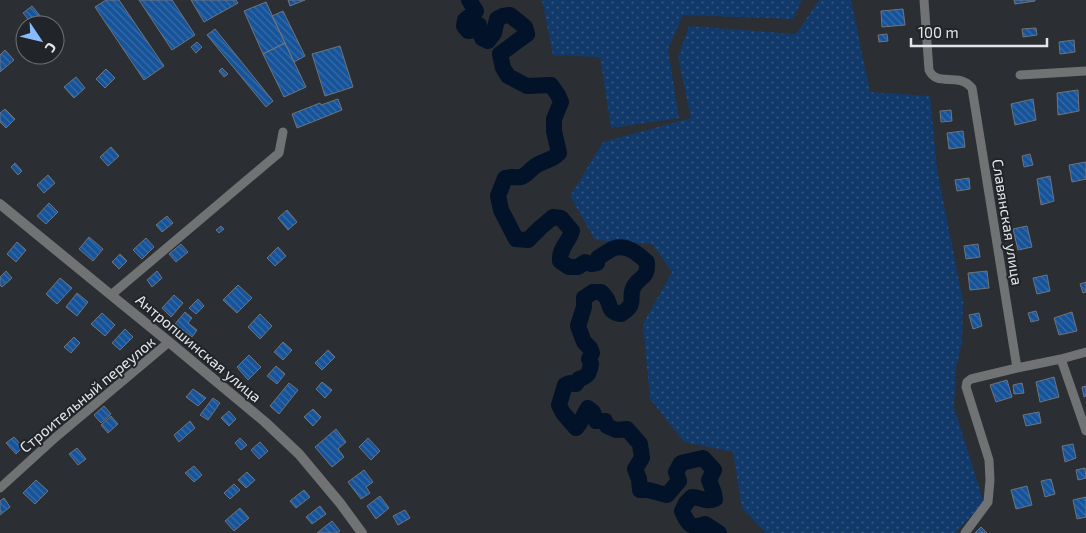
<svg xmlns="http://www.w3.org/2000/svg" width="1086" height="533" font-family="'Exo 2',sans-serif">
<defs>
<pattern id="grass-dots" width="8" height="8" patternUnits="userSpaceOnUse" patternTransform="scale(1.25)"><rect width="8" height="8" fill="#11396a"/><path d="M2 2h.1M6 6h.1" fill="none" stroke="#34567f" stroke-width="1.8" stroke-linecap="round"/></pattern>
<pattern id="building-back-hatch" width="6" height="6" patternUnits="userSpaceOnUse" patternTransform="scale(1.25)"><rect width="6" height="6" fill="#165399"/><path d="M-1 5l2 2M0 0l6 6M5-1l2 2" fill="none" stroke="#386ca7"/></pattern>
</defs>
<rect width="100%" height="100%" fill="#2b2e33"/>
<path fill="url(#grass-dots)" d="M542,0h260l-9,19 -110,-4 -15,34 11,69 -68,10 -11,-71 -47,-2z
M819,0h32l19,92 60,4 7,73 26,132 -1,41 -6,26 -2,39 30,96 -29,30h-189l-24,-25 -9,-56 -49,-10 -34,-43 -7,-75 29,-52 -20,-28 -57,-4 -25,-44 33,-54 88,-24 -13,-61 11,-31 107,8z"/>
<g fill="none" stroke-linecap="round" stroke-linejoin="round">
<path stroke="#021228" stroke-width="16" d="M469,0l7,11 -11,9 -1,6 4,5 6,-1 5,-5 3,13 6,3 6,-8 3,-14 6,-3 7,-1 15,12 2,7 -27,20 3,14 5,8 19,10 24,-1 7,10 3,7 -7,17v12l5,22c-6,7 -14,7 -22,12 -6,3 -9,10 -16,12 -6,1 -10,-1 -16,1l-7,18 3,14 15,29 12,1 12,-12 13,-11 8,1 11,13c-3,11 -13,17 -12,30l9,6h9l7,-5 6,2 6,-1 1,-5c4,-3 9,-6 14,-9 14,-6 25,4 35,13 1,17 -6,13 -13,24 -7,13 5,16 -13,28 -12,-2 -10,-6 -14,-15 0,-1 -5,-6 -6,-7h-8l-9,6v9l-6,19 6,16 6,6 2,5 -3,6 2,5c-2,9 -2,12 -12,15l-3,5 -6,-1 -5,2 -6,20 4,8 13,15c6,-6 7,-13 12,-20l5,4 3,9h9l2,5 9,4 11,-1 13,15 2,14 -7,11 4,10 1,11h8l19,5 12,-14 -3,-9 5,-9 22,-5 11,12 -5,10 5,13 1,6c-9,4 -15,-2 -23,-2l-6,6 -4,8c6,13 8,18 23,13l14,9"/>
</g>
<path fill="url(#building-back-hatch)" stroke="#70747a" d="M106,0h13l45,66 -20,14 -49,-73z
M139,0h33l23,35 -23,15z
M191,0h45l2,3 -34,19z
M288,0h17l-15,6z
M1014,0h21v1l-20,3z
M266,2l19,41 -22,11 -19,-43z
M32,6l10,12 -9,7 -10,-12z
M903,9l2,16 -23,2 -1,-16z
M283,11l22,45 -11,6 -22,-46z
M1036,28l1,7 -14,2 -1,-8z
M215,29l58,72 -7,6 -59,-72z
M887,34l1,7 -9,1 -1,-7z
M1074,40l1,12 -15,2 -1,-12z
M197,42l5,5 -6,6 -5,-6z
M285,43l21,44 -22,10 -21,-43z
M340,46l13,41 -28,9 -13,-42z
M5,50l9,10 -14,12v-17z
M222,68l6,6 -4,3 -5,-6z
M106,69l9,9 -10,10 -9,-9z
M76,77l9,11 -11,10 -10,-11z
M1078,90l1,21 -21,4 -1,-22z
M338,99l4,11 -45,18 -5,-14 28,-11 1,2z
M1033,99l3,21 -21,5 -4,-21z
M5,109l10,10 -9,9 -6,-6v-9z
M951,110l1,11 -11,1 -1,-11z
M963,131l2,16 -16,2 -2,-16z
M111,147l8,9 -11,10 -8,-9z
M1030,154l3,11 -9,2 -2,-11z
M1086,162v17l-14,3 -3,-17z
M15,163l7,8 -4,4 -7,-8z
M48,175l7,8 -11,10 -7,-8z
M1050,176l4,25 -13,4 -4,-26z
M969,178l1,11 -13,2 -2,-11z
M49,203l9,9 -12,12 -9,-8z
M287,210l10,12 -9,8 -10,-12z
M167,216l6,7 -11,9 -6,-7z
M221,226l3,3 -5,4 -3,-3z
M1027,226l5,21 -14,3 -5,-21z
M89,237l14,12 -10,12 -14,-12z
M146,238l8,9 -12,12 -9,-9z
M17,242l9,8 -10,12 -9,-8z
M181,244l7,8 -12,10 -7,-8z
M978,244l2,13 -14,2 -2,-13z
M278,247l8,9 -11,10 -8,-8z
M120,254l7,7 -8,8 -7,-7z
M6,271l6,7 -10,9 -2,-2v-8z
M157,271l5,7 -10,9 -5,-7z
M987,271l2,17 -19,2 -2,-17z
M1047,275l3,16 -13,3 -4,-16z
M60,278l12,10 -15,16 -11,-10z
M1086,282v10l-3,1 -3,-9z
M238,285l14,13 -15,15 -14,-13z
M77,293l11,9 -11,14 -11,-9z
M174,295l9,8 -12,14 -9,-9z
M198,299l6,7 -8,8 -7,-6z
M1036,311l3,9 -8,2 -3,-9z
M185,312l7,6 -4,5 9,7 -5,7 -17,-13z
M1072,312l5,19 -18,4 -5,-17z
M102,313l13,12 -10,11 -14,-12z
M979,313l3,13 -9,3 -4,-14z
M260,314l12,12 -12,13 -12,-12z
M125,329l8,8 -13,13 -8,-7z
M74,337l6,6 -9,10 -7,-6z
M283,342l9,8 -9,10 -9,-8z
M328,350l7,7 -13,13 -7,-7z
M249,355l12,12 -13,13 -11,-13z
M276,366l9,8 -8,10 -10,-8z
M1054,377l5,20 -19,5 -4,-20z
M1007,380l5,17 -16,5 -6,-17z
M322,382l10,8 -7,8 -9,-9z
M289,383l9,7 -19,24 -9,-8z
M1022,383l2,10 -10,1 -1,-9z
M1086,386v10l-2,1 -2,-10z
M193,389l13,9 -8,8 -12,-9z
M213,398l7,5 -12,17 -8,-5z
M104,406l7,8 -10,9 -7,-8z
M313,409l8,8 -8,9 -9,-9z
M229,411l7,8 -7,7 -8,-8z
M1039,412l2,11 -15,3 -3,-11z
M111,416l7,8 -10,9 -7,-8z
M190,421l5,7 -16,14 -5,-7z
M336,429l10,13 -8,7 6,8 -12,10 -17,-20z
M14,437l9,10 -7,7 -10,-11z
M240,438l7,7 -6,5 -6,-7z
M368,438l12,13 -9,9 -12,-13z
M260,442l8,9 -9,8 -8,-9z
M1073,444l3,14 -11,4 -3,-16z
M77,448l9,11 -8,6 -9,-11z
M194,466l8,9 -8,7 -9,-9z
M1085,468l1,10 -8,2 -2,-10z
M364,470l9,12 -7,5 4,6 -9,6 -13,-17z
M247,472l8,8 -9,8 -8,-8z
M1051,479l4,15 -10,3 -4,-16z
M36,480l12,11 -13,13 -12,-11z
M234,484l6,6 -10,9 -6,-6z
M1027,486l5,19 -16,4 -5,-19z
M304,490l6,7 -14,11 -6,-7z
M380,496l9,12 -13,11 -9,-13z
M1086,497v20l-9,2 -4,-19z
M4,498l6,9 -10,8v-14z
M320,506l6,8 -14,10 -6,-7z
M240,508l9,10 -15,13 -9,-10z
M405,510l5,8 -12,7 -5,-9z
M332,521l8,10 -3,2h-20z
M981,527l6,6h-12z"/>
<g fill="none" stroke-linecap="round" stroke-linejoin="round">
<path stroke="#707274" stroke-width="9" d="M924,0l5,70c8,18 29,1 43,18l45,280
M1020,75l66,-4
M111,295l168,-142 4,-21
M1061,359l25,72
M0,488l56,-51 113,-95
M965,533l23,-31 2,-22 -1,-20 -23,-73 1,-5 4,-3 46,-11 44,-9 25,-7"/>
<path stroke="#707274" stroke-width="10" d="M0,204l111,91 58,47 96,80 34,32 41,49 22,30"/>
</g>
<g text-anchor="middle" dominant-baseline="central" stroke-width="4" stroke-linejoin="round" paint-order="stroke">
<g font-size="15" fill="#e4e6e9" stroke="#212529">
<text transform="translate(1008 222) rotate(81)">Славянская улица</text>
<text transform="translate(199 348) rotate(40)">Антропшинская улица</text>
<text transform="translate(87 394) rotate(-40)">Строительный переулок</text>
</g>
</g>
<g transform="translate(40 40) rotate(125)"><circle r="24" fill="#212529" stroke="#6f7276"/>
<path d="M0-4L9 19L0 12L-9 19Z" fill="#88bafc"/>
<text y="-8" font-size="14" font-weight="bold" text-anchor="middle" fill="#e4e6e9">С</text>
</g>
<path d="M911 38v8h136v-8" fill="none" stroke="#e4e6e9" stroke-width="2.5"/>
<text x="918" y="38" font-size="15" fill="#e4e6e9" stroke="#212529" stroke-width="4" paint-order="stroke">100 m</text>
</svg>
